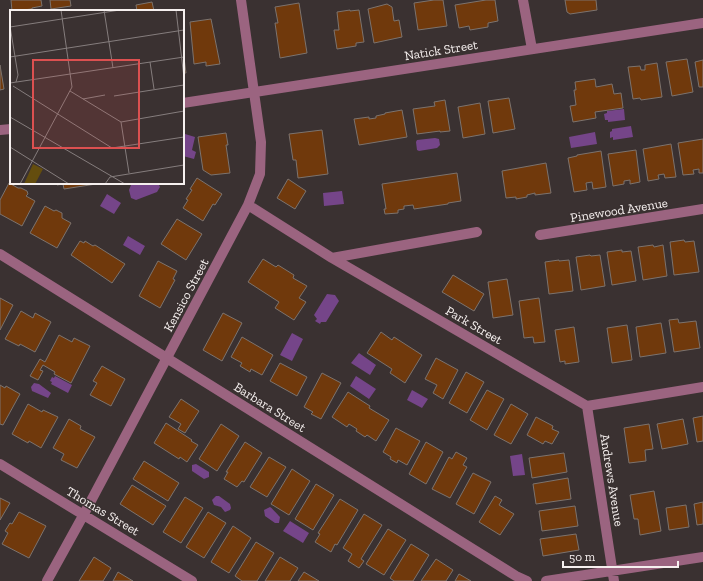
<svg xmlns="http://www.w3.org/2000/svg" width="703" height="581" font-family="'Zilla Slab',serif">
<rect width="100%" height="100%" fill="#3a3131"/>
<path fill="#754589" d="M624,109l1,11 -17,2v-2h-3l-1,-6 3,-1v-2z
M631,126l2,11 -20,3v-3l-3,1v-6l2,-1v-2z
M595,132l2,12 -26,4 -2,-11z
M185,134l10,3 -3,13 4,2 -2,7 -11,-3v-17z
M435,138l4,1 1,6 -3,3 -18,3 -2,-1 -1,-8 1,-2z
M139,183h19l2,4 -3,5 -21,8 -5,-2 -2,-8 2,-5z
M342,191l2,13 -20,2 -1,-13z
M107,194l14,9 -7,11 -14,-8z
M128,236l17,10 -5,9 -17,-10z
M327,294l8,1 4,6 -13,21h-5l-1,2 -5,-3 2,-2 -3,-4z
M292,333l11,6 -11,22 -12,-6z
M359,353l17,12 -6,10 -19,-12z
M55,376l17,9 -4,8 -17,-9 1,-2 -2,-1 2,-4 2,1z
M356,376l20,13 -7,10 -19,-13z
M34,383l5,1 12,9 -3,5 -16,-7 -1,-4z
M412,390l16,9 -6,9 -15,-8z
M522,454l3,21 -12,1 -3,-20z
M196,464l13,8v5l-5,2 -12,-8v-6z
M216,496h3l11,8 1,4 -1,2 -5,2 -4,-5 -7,-2 -2,-5z
M270,507c2,1 8,8 10,10l-1,6h-4l-10,-7 -1,-6z
M290,521l19,12 -6,10 -20,-12z"/>
<path fill="#70390c" stroke="#7c736e" d="M11,0h30l1,6 -10,2v1l-20,2z
M50,0h20l1,6 -20,3z
M434,0h9l4,26 -29,4 -4,-27z
M486,0h9l3,21 -10,2v4l-18,3 -1,-4 -10,2 -4,-23z
M565,0h31l1,10 -27,4 -3,-2z
M152,2l2,9h-17l-1,-6z
M299,3l8,50 -27,5 -5,-35h3l-3,-16z
M387,4l5,3 2,14 5,-1 3,17 -28,6 -6,-34z
M350,10v1l9,-1 5,32 -8,1v3l-19,3 -3,-19h5l-2,-18z
M211,19l9,45 -14,2v-4l-12,2 -4,-42z
M183,50l3,23h-3z
M687,59l6,33 -21,4 -6,-34z
M703,60v27h-4l-4,-25z
M657,63l5,34 -21,3 -1,-2 -7,1 -5,-32 12,-1 1,4h4v-5z
M0,65l4,24 -4,1z
M595,79l1,8 16,-3 2,10 7,-1 2,15 -28,4 1,6 -23,4 -3,-16 6,-1 -2,-15h2l-1,-8z
M509,98l6,31 -22,4 -5,-32z
M445,100l5,31 -10,1v-1l-23,3 -4,-25 22,-3 -1,-4z
M480,103l5,31 -22,4 -5,-31z
M402,110l5,27 -48,8 -5,-26 15,-2v2l7,-1v-2l9,-2v-1z
M322,130l6,44 -30,4 -2,-18h-3l-4,-26z
M226,133l2,12h-2l4,28 -19,2 -8,-5 -5,-33z
M703,139v34h-4v-4l-6,1 1,4 -11,1 -5,-32z
M671,144l5,33 -11,1 -1,-4 -6,1 1,4 -11,2 -5,-32z
M636,150l4,32 -10,2v-4l-6,1v3l-11,2 -5,-32z
M601,151l5,36 -13,2 -1,-7 -6,1 1,7 -13,2 -6,-34 9,-2v-1z
M546,163l5,30 -16,2v-2l-8,2v2l-11,2v-2l-10,1 -4,-27z
M457,173l4,28 -13,2v1l-34,5 -1,-4 -9,1v3l-6,1v3l-13,1 -1,-5h2l-4,-25z
M197,178l25,16 -7,11 -2,-1 -10,17 -20,-13 5,-8 -2,-1 6,-9 -2,-1z
M288,179l18,12 -11,18 -18,-11z
M9,183l9,5h3l6,3 1,3 -2,2 9,5 -13,25 -22,-12v-14z
M57,183h39v1l-32,5 -1,-5 -6,1z
M45,206l9,5 2,-1 6,3v5l9,5 -14,25 -27,-15z
M177,219l25,15 -16,26 -25,-16z
M684,240l1,2 9,-1 5,31 -25,3 -4,-33z
M80,241l4,2 1,-2 8,5 2,-1 30,19 -13,19 -41,-28z
M653,245l1,2 9,-2 4,31 -24,4 -5,-33z
M622,250v2l9,-1 5,30 -24,4 -5,-33z
M590,255l1,1 9,-1 5,31 -24,4 -5,-33z
M263,259l13,8 2,-2 16,10 -1,3 14,8 -8,12 7,4 -12,18 -19,-12 4,-6 -31,-20z
M559,260v1l10,-1 4,31 -24,3 -4,-32z
M158,261l19,10 -4,8 2,1 -15,28 -21,-12z
M453,275l31,19 -10,17 -32,-19z
M507,279l6,36 -20,3 -5,-36z
M0,298l13,7 -13,25z
M539,298l6,44 -11,1 -1,-6 -9,1 -5,-37z
M21,311l12,7 2,-5 16,9 -16,30 -15,-8 -1,2 -14,-7z
M223,313l19,10 -20,38 -19,-11z
M678,319l1,4 17,-2 4,27 -26,4 -5,-32z
M661,323l5,30 -26,4 -4,-30z
M627,325l5,35 -20,3 -5,-35z
M574,327l5,35 -14,2v-3l-5,1 -5,-32z
M381,332l11,8 2,-3 28,18 -17,28 -15,-10 2,-4 -25,-16z
M59,335l13,7 2,-4 16,8 -19,37 -17,-9 1,-2 -12,-7 -3,5 3,1 -5,9 -8,-4 10,-17 5,3z
M242,337l31,18 -11,20 -11,-6 -1,3 -10,-6 2,-3 -11,-6z
M436,358l22,12 -15,29 -10,-6 4,-8 -12,-6z
M280,363l27,14 -10,19 -27,-15z
M102,366l23,13 -14,27 -21,-11 7,-12 -4,-2z
M466,372l18,10 -17,31 -18,-10z
M322,373l19,10 -20,36 -10,-5 2,-2 -9,-5z
M0,385l5,3 1,-2 14,8 -17,31 -3,-1z
M487,390l17,9 -17,31 -17,-10z
M348,392l22,14 -1,2 20,12 -13,21 -9,-6 -2,2 -9,-6 1,-2 -8,-5 -2,3 -15,-10z
M181,399l18,12 -14,22 -7,-4 3,-5 -12,-7z
M28,404l14,8 1,-2 15,7 -17,31 -12,-7 -1,2 -16,-9z
M511,404l17,10 -17,30 -17,-9z
M703,416v25l-6,1 -4,-24z
M536,417l17,9 -1,3 7,3 -7,12 -7,-3 -2,3 -16,-9z
M69,419l12,7 -1,3 15,8 -18,31 -16,-8 3,-6 -11,-6z
M683,419l5,25 -26,5 -5,-25z
M166,423l26,17 -1,1 7,4 -11,17 -7,-5 -1,2 -25,-16z
M221,424l18,12 -22,35 -18,-12z
M649,424l4,25 -8,1 1,11 -17,2 -5,-35z
M396,428l24,13 -13,24 -9,-5 -1,3 -7,-4 1,-2 -8,-5z
M245,442l17,11 -18,29 -2,-1 -5,6 -13,-8 4,-7h-2z
M426,442l17,10 -17,32 -17,-10z
M456,452l11,6 -4,7 4,2 -17,31 -18,-9 17,-32 3,2z
M564,453l3,19 -35,6 -3,-20z
M269,457l17,10 -19,30 -17,-10z
M144,461l35,22 -11,18 -35,-22z
M292,469l18,12 -21,34 -18,-11z
M473,473l18,9 -17,32 -18,-10z
M568,478l3,21 -35,5 -3,-20z
M316,484l18,11 -21,35 -18,-11z
M132,485l34,21 -13,19 -33,-21z
M654,491l7,40 -21,4 -2,-16h-4l-4,-24z
M495,496l7,4 -3,5 15,9 -14,21 -21,-13z
M185,497l18,11 -22,35 -18,-11z
M0,498l10,5 -10,17z
M340,499l18,11 -21,35 -2,-1 -4,8 -16,-10 5,-8 -2,-1z
M703,502v22l-6,1 -3,-21z
M686,505l3,22 -20,3 -3,-22z
M575,506l3,20 -36,5 -3,-20z
M19,512l27,14 -17,32 -27,-14 6,-11 -3,-2 5,-8 2,1z
M208,512l18,11 -22,35 -18,-11z
M364,514l18,11 -21,34 3,2 -5,7 -11,-7 4,-7 -9,-6z
M233,526l18,12 -22,35 -18,-11z
M388,529l18,11 -22,35 -18,-11z
M576,534l3,16 -36,6 -3,-17z
M256,542l18,11 -17,28h-15l-7,-5z
M411,544l18,11 -16,26h-19l-4,-3z
M94,557l17,11 -8,13h-24z
M280,557l18,11 -8,13h-25z
M436,559l17,11 -7,11h-25z
M118,572l15,9h-20z
M304,572l15,9h-21z
M459,574l12,7h-16z"/>
<g fill="none" stroke-linecap="round" stroke-linejoin="round">
<path stroke="#9b6480" stroke-width="10" d="M523,0l9,49
M183,103l520,-80
M0,130l11,-1
M248,205l84,53 255,148 116,-19
M540,235l163,-26
M0,254l516,322 11,5
M332,258l145,-26
M587,406l27,175
M0,464l192,117
M47,581l37,-67 164,-309 12,-31 1,-32 -20,-142
M546,581l157,-24"/>
</g>
<g text-anchor="middle" dominant-baseline="central" stroke-width="3" stroke-linejoin="round" paint-order="stroke">
<g font-size="13" fill="#f6f0ef" stroke="#3a3131">
<text transform="translate(441 50) rotate(-9)">Natick Street</text>
<text transform="translate(619 210) rotate(-9)">Pinewood Avenue</text>
<text transform="translate(186 295) rotate(-62)">Kensico Street</text>
<text transform="translate(474 325) rotate(30)">Park Street</text>
<text transform="translate(270 407) rotate(32)">Barbara Street</text>
<text transform="translate(612 480) rotate(81)">Andrews Avenue</text>
<text transform="translate(103 511) rotate(31)">Thomas Street</text>
</g>
</g>
<g transform="translate(10 10)">
<rect width="174" height="174" fill="#3a3131"/>
<path d="M23,154l10,5 -8,15h-11z" fill="#644d0e"/>
<path fill="none" stroke="#857d7d" stroke-width="1" d="M94,0l9,58M166,0l8,68M0,16l8,49 -2,7M0,17l110,-17M0,47l174,-27M140,52l4,27M0,73l174,-26M3,76l99,62 72,-11M60,81l51,31 63,-11M104,86l70,-11M73,89l22,-4M0,107l115,67M111,112l8,51M0,137l59,37M10,174l52,-97 -11,-77M95,174l5,-7 74,-12"/>
<path fill="#dc5050" fill-opacity="0.15" stroke="#dc5050" stroke-width="2" d="M23,50h106v88h-106z"/>
<rect width="174" height="174" fill="none" stroke="#f6f0ef" stroke-width="2"/>
</g>
<path d="M563 561v6h115v-6" fill="none" stroke="#f6f0ef" stroke-width="2"/>
<text x="569" y="561" font-size="12" fill="#f6f0ef" stroke="#3a3131" stroke-width="3" paint-order="stroke">50 m</text>
</svg>
